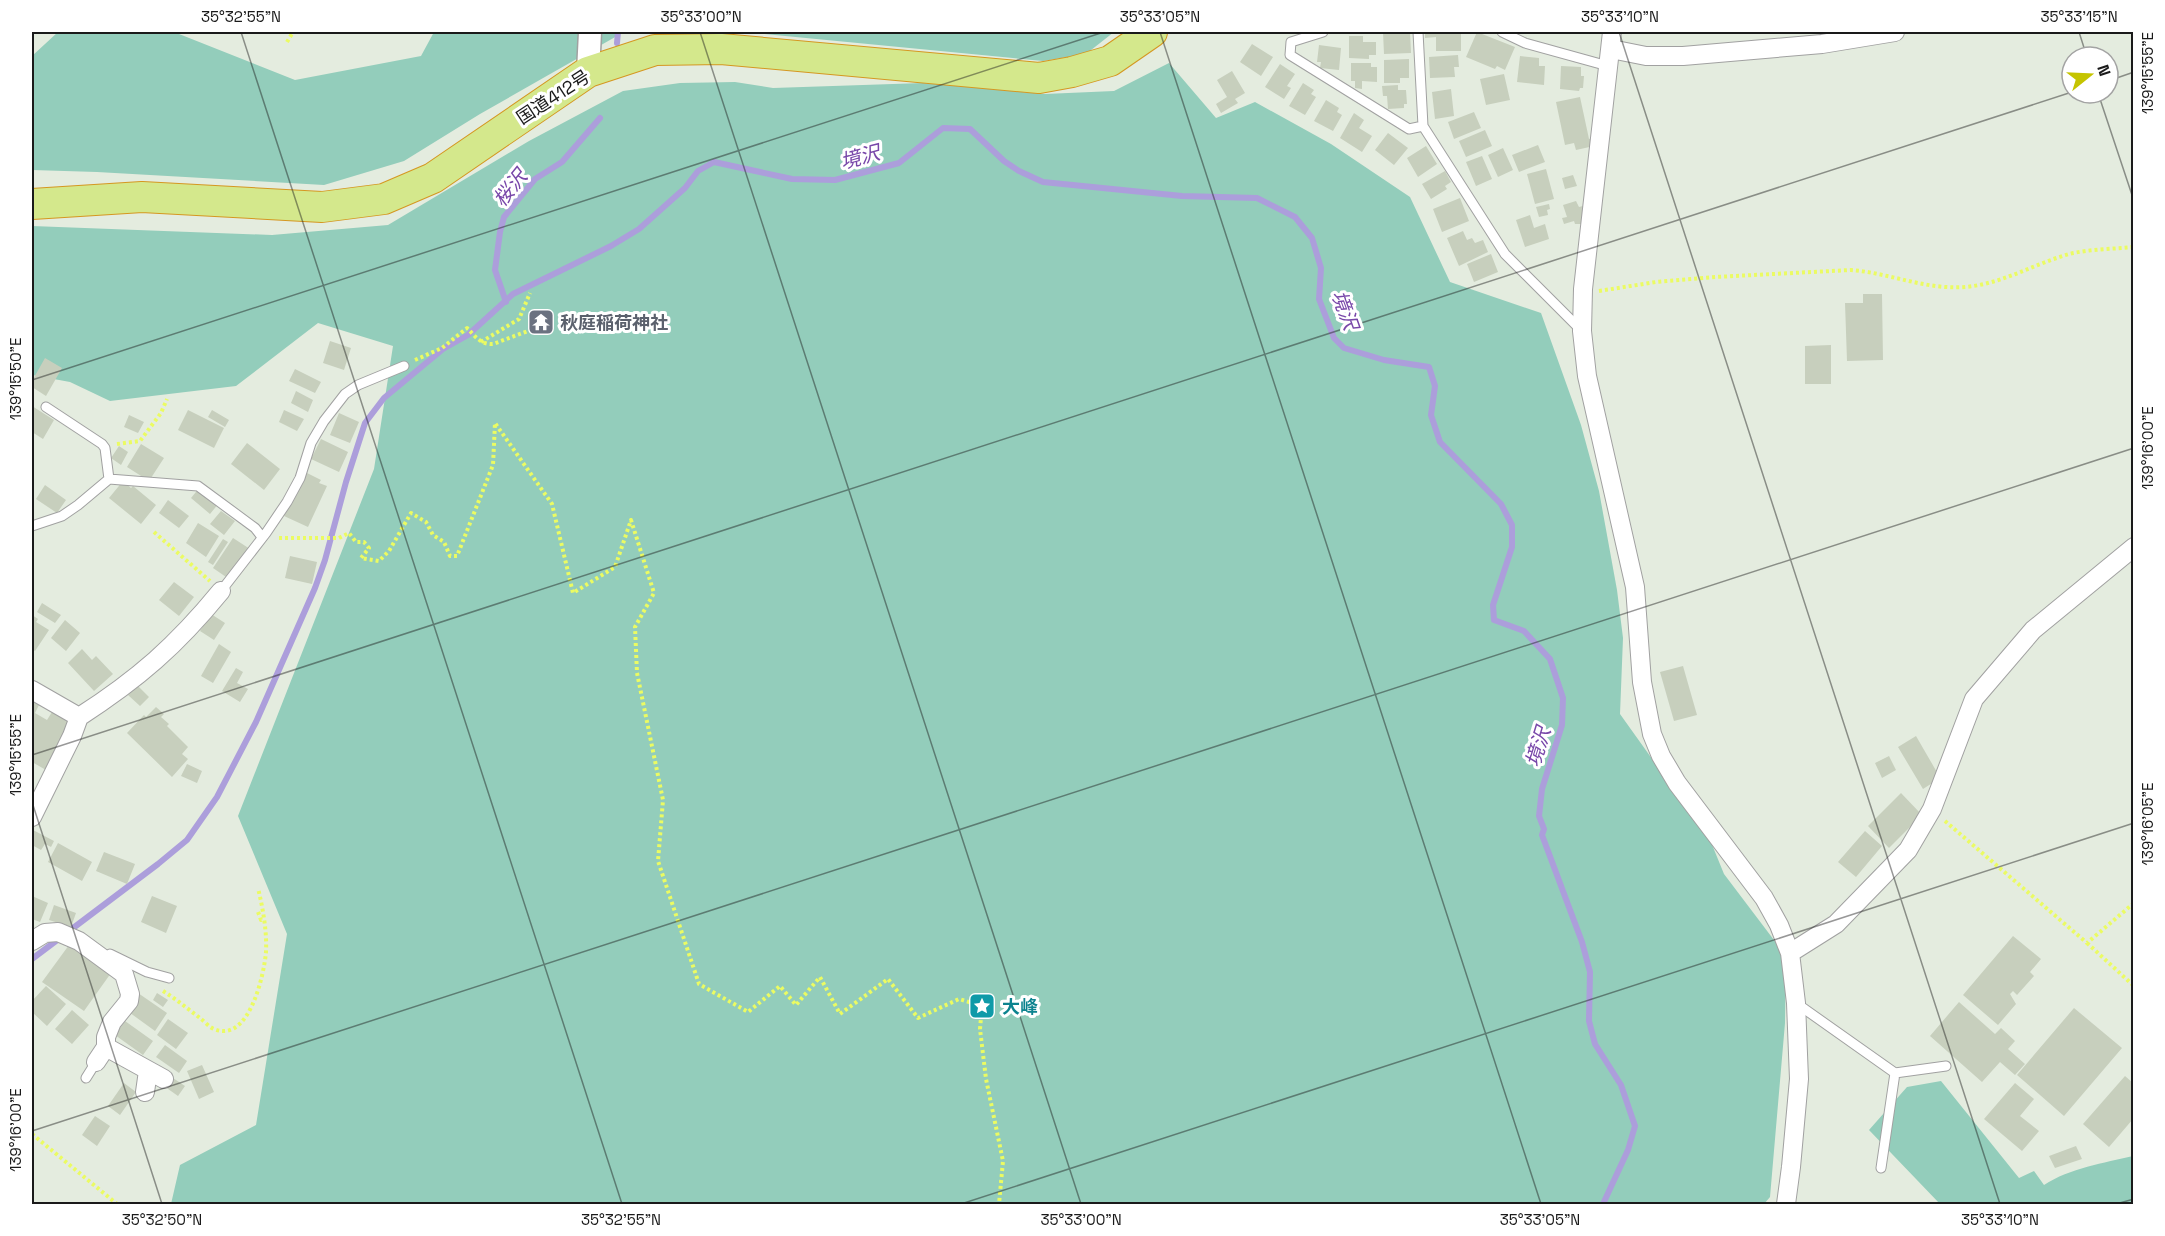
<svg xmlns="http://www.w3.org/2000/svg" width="2165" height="1236" font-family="'Space Grotesk','Noto Sans JP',sans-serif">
<rect width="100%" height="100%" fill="#e4ecdf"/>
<path fill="#93cdbb" d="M58,32h116l121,48 126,-24 13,-24h201h-11l-144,82 -76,47 -80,24 -227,-13 -65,-2v-114z
M743,32h371l-28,22 -43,7z
M1169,63l47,55 39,-16 76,42 79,53 40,85 91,31 40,112 18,66 18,99 6,48 -3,76 40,56 44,55 20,49 62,82 -1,67 -15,174 -6,7h-1593l9,-39 76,-40 31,-191 -49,-118 136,-347 19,-123 -75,-23 -82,63 -126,15 -40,-19 -38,-7v-149l240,9 116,-10 141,-84 94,-50 57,-8 55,-1 38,6 150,-5 122,11 69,-3z
M1941,1081l78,97 15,-7 10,14c26,-17 60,-22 89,-29v48h-193l-71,-74 38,-43z"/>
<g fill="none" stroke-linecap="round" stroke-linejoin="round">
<path stroke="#ac9edb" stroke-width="6" d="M617,43l1,-11
M506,302l-11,-32 5,-38 4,-15 31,-38 27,-17 38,-44
M32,959l126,-95 29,-24 30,-43 39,-75 59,-134 10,-28 21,-78 19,-59 19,-25 59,-49 25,-14 45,-41 98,-48 28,-17 46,-41 13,-17 16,-9 78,17 43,1 64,-17 44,-35 27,1 34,32 15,10 24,11 139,14 75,2 38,19 17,21 9,30 -2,31 15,39 10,10 40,12 45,7 6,19 -4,29 9,27 61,62 11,21v22l-19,58 1,15 30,11 26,28 13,39 -1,27 -20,64 -3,27 5,13 -2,6 40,107 8,30 -1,49 6,23 26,41 14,41 -7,24 -25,54"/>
</g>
<path fill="#c7cfbd" d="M1383,32h27l1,21 -27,1z
M1425,32h36v19h-25v-14l-11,1z
M1477,32l38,15 -10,23 -8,-4 -2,3 -29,-12z
M1349,36h14v6h13v13h-7v4l-20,-1z
M1252,44l21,13 -12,19 -21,-14z
M1319,45l22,3 -2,22 -19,-2 1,-6h-4z
M1458,55l1,12h-5l1,10 -25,1 -1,-21z
M1520,56l19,2v8h6l-1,19 -27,-3z
M1409,59v19h-9v5h-16v-23z
M1351,63h20v4h6v15l-15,-1v8l-7,-1v-7h-4z
M1280,64l15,10 -8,12 4,2 -7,11 -19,-12z
M1561,66l20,1v9h3l-1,12h-3l-1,3 -19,-2z
M1232,71l13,22 -10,6 3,4 -17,10 -5,-9 11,-7 -10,-17z
M1504,74l6,26 -24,5 -6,-26z
M1303,83l11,7 -3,4 5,3 -11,18 -16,-9z
M1398,85v5h8l1,14h-3v4l-16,1 -1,-13h-4l-1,-10z
M1451,89l3,27 -19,3 -3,-27z
M1580,97l9,42 4,-1 1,8 -18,4 -2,-7 -9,2 -9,-43z
M1326,100l13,8 -2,4 5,3 -9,16 -19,-10z
M1474,112l7,16 -27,11 -6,-17z
M1354,113l10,7 -5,8 13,8 -10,16 -22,-14z
M1485,130l7,16 -26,11 -7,-16z
M1388,133l20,15 -14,17 -19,-15z
M1538,145l7,17 -26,10 -7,-17z
M1426,146l11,18 -19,13 -11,-19z
M1503,148l10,22 -15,7 -10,-22z
M1482,156l10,23 -16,7 -10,-24z
M1546,169l8,30 -19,5 -8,-30z
M1445,171l6,11 -6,4 2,3 -16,10 -9,-15z
M1573,175l4,11 -12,3 -3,-11z
M1460,198l9,23 -27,11 -9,-23z
M1576,201l3,6 4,-1 -2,18h-6l-1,-3 -10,3 -2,-6 5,-1 -4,-12z
M1549,204l1,5 -3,1 1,5 -9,2 -3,-10z
M1530,215l4,13 11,-4 4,15 -24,8 -9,-27z
M1463,231l4,9 5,-2 3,5 8,-3 5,12 -29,14 -12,-28z
M1491,254l7,18 -24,10 -7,-18z
M1863,294h19l1,66 -36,1 -2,-58h18z
M330,341l21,7 -7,22 -21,-7z
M1831,345v39h-26v-38z
M45,358l17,10 -16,28 -14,-9v-6z
M295,369l26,13 -6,11 -26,-12z
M296,391l17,9 -5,12 -17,-9z
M32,406l22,14 -11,19 -11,-7z
M188,410l36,18 -10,20 -36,-18z
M212,410l17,10 -4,7 -17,-10z
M284,410l20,9 -7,12 -18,-9z
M339,413l20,9 -9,21 -20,-8z
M129,415l15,7 -6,11 -14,-6z
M321,439l27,13 -9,20 -28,-13z
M247,443l33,26 -16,21 -33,-26z
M141,444l23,14 -15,23 -22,-14z
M119,446l9,6 -7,13 -10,-7z
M305,472l16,8 -2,3 8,3 -19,41 -24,-11z
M123,481l8,7 2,-2 23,19 -15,19 -32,-26z
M45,485l21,15 -9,13 -21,-14z
M200,487l19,16 -9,11 -19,-16z
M168,500l21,16 -10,12 -20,-15z
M221,511l14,10 -11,14 -14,-11z
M198,523l21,13 -13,21 -20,-14z
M233,538l17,11 -21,30 -16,-11z
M223,539l5,3 -15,23 -5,-3z
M290,556l27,6 -5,22 -27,-6z
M174,582l20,15 -15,19 -20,-16z
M42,603l19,12 -6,8 -18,-11z
M211,614l14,9 -11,17 -14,-9z
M32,615l6,4 -2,3 13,8 -14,21 -3,-2z
M65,620l15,13 -14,18 -15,-13z
M219,644l12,8 -18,31 -12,-7z
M82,649l10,11 4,-4 17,18 -19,17 -26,-28z
M1683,666l14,49 -23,6 -14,-49z
M236,668l7,4 -6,11 11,6 -8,13 -18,-11z
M138,686l11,11 -9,9 -12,-11z
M32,701l7,4 -4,8 12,7 5,-8 19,11 -25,47 -14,-8z
M156,707l8,7 -3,3 8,7 -2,2 21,21 -6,7 6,5 -16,18 -45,-44 17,-18 2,2z
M1916,736l22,38 -1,6 -14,9 -25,-42z
M1889,756l7,14 -14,8 -7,-15z
M187,764l15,7 -5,12 -16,-7z
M1901,793l21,22 -33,33 -21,-22z
M33,830l21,11 -3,6 -6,-3 -4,6 -9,-5z
M1865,831l17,15 -26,31 -18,-15z
M58,843l34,19 -10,19 -34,-19z
M104,852l31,12 -8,20 -31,-13z
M32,896l16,7 -8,19 -8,-3z
M152,896l25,10 -11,27 -25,-11z
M54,905l22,8 -5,14 -22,-7z
M2013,936l28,23 -11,13 4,4 -17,19 -4,-4 -3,3 6,10 -18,21 -35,-30z
M69,945l42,28 -27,38 -42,-29z
M46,986l20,18 -19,22 -15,-14v-11z
M138,993l29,20 -12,18 -29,-21z
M157,993l11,7 -5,7 -10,-7z
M1959,1002l36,32 6,-6 14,13 -7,8 17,15 -10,11 -15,-13 -18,20 -52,-46z
M2074,1008l48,40 -58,68 -47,-41z
M72,1010l17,15 -17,19 -17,-15z
M168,1019l20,14 -12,16 -19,-14z
M125,1021l28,20 -10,14 -28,-20z
M165,1045l22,16 -8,12 -23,-16z
M202,1065l12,27 -15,7 -12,-28z
M167,1074l18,12 -7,10 -17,-12z
M2125,1076l8,7v36l-24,28 -26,-23z
M124,1083l12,9 -16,23 -12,-9z
M2015,1083l19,16 -14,17 19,15 -17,20 -38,-32z
M95,1116l15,10 -13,20 -15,-11z
M2076,1146l6,13 -27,9 -6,-12z"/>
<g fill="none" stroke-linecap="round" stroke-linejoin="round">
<defs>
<path id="service" d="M1323,32l-32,10 -1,13 119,74 14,-3
M1418,32l5,94 82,128 76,76
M1502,32l23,11 83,23
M109,479l89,7 57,42 7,9
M32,526l30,-10 16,-11 31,-26 -4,-31 -3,-4 -56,-37
M221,591l45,-58 21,-31 13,-24 11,-35 13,-22 21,-27 13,-9 46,-19
M105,957l5,-3 37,18 22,6
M1796,1003l99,70 -14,95
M1895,1073l51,-7
M86,1078l10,-16"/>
<path id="minor" d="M1612,32l-29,257 -1,42 5,45 48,211 7,95 10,52 9,22 16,27 87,115 15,27 11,28 6,50 3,76 -8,88 -5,37
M1611,49l35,7h37l139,-12 73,-12
M32,690l47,27 -7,19 -40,81
M79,717c59,-38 97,-71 142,-126
M32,941l13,-8 13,-1 21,9 45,33 6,20 -1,7 -17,21 -6,15v10l-10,15
M1790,953l46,-29 72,-74 24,-41 42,-110 59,-69 101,-83
M106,1047l58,32
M145,1092l3,-21"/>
<path id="tertiary" d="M588,72l2,-40"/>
<path id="trunk" d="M32,204l110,-7 180,10 62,-8 49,-21 155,-106 67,-22 66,-1 318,29 33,-6 38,-11 42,-29"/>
</defs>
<use href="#service" stroke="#a1a1a1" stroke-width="11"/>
<use href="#minor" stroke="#a1a1a1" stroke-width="20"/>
<use href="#tertiary" stroke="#a1a1a1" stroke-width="25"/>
<use href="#trunk" stroke="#d59721" stroke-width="32"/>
<path stroke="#ebfb62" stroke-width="4" stroke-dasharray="3 3" stroke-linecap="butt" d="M287,42l6,-10
M1599,291l57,-9 59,-5 136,-7c39,3 74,20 114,17 37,-3 69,-23 104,-33 21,-5 44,-5 65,-7
M481,342l38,-23 11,-26
M415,360l27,-12 25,-20c8,8 14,17 26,16l43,-16
M117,444l23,-3 21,-28 6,-14
M154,532l56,49
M279,538h60l10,-5 7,9h8l5,6 -8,10 18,3 10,-10 22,-38 15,9 7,13 11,7 6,14h7l36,-91 2,-42 57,81 21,89 42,-26 16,-47 23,73 -19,34 2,46 26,127 -5,61 41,123 49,28 32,-26 16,19 24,-28 20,37 48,-35 30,39 41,-19 23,7 -2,23 6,50 17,82 -4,43
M1945,821l142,122 47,-40
M258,912l3,8 3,-1
M2087,943l47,43
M163,991c13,8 25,18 37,27 4,3 9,9 14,11 35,15 50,-54 52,-77 1,-21 -3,-43 -8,-64
M32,1134l85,70"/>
<use href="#service" stroke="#fff" stroke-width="9"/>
<use href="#minor" stroke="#fff" stroke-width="18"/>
<use href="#tertiary" stroke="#fff" stroke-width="22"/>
<use href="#trunk" stroke="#d4e88c" stroke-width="30"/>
</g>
<path fill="none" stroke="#1a1a1a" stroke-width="1.5" stroke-opacity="0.45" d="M241,32l381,1172M700,32l381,1172M1160,32l381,1172M1619,32l381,1172M2079,32l8,25M2108,81l26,-9M2098,93l36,108M32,380l1072,-348M32,755l2040,-663M32,802l130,402M32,1131l2102,-683M961,1204l1173,-381M2116,1204l18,-5"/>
<defs>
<symbol id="temple-square" viewBox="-11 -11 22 22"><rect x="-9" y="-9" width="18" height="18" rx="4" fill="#6b7280" stroke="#fff"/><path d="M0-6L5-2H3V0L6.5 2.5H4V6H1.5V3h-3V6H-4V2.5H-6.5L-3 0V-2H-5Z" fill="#fff"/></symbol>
<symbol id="sight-square" viewBox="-11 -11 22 22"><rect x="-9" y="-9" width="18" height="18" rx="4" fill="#0f9aa8" stroke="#fff"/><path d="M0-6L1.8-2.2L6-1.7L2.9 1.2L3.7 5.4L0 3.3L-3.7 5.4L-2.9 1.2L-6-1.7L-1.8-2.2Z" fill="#fff"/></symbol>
</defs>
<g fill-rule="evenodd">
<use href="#temple-square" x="526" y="307" width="30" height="30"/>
<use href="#sight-square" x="967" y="991" width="30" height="30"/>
</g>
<g text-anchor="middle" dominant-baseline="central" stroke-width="6" stroke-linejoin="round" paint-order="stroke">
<g font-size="18" fill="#1a1a1a" stroke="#fff">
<text transform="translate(553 97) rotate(-33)">国道412号</text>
</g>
<g font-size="18" font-weight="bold" fill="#5b616d" stroke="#fff" text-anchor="start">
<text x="560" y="322">秋庭稲荷神社</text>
</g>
<g font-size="18" font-weight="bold" fill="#0d838f" stroke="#fff" text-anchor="start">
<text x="1002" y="1006">大峰</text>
</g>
<g font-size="20" font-style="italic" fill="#7847a9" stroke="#fff">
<text transform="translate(860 157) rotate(-15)">境沢</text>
<text transform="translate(510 188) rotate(-51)">桜沢</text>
<text transform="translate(1345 310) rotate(70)">境沢</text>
<text transform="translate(1538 747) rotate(-73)">境沢</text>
</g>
</g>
<rect width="2165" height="1236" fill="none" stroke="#ffffff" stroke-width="66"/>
<g transform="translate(2090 75) rotate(72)"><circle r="28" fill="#ffffff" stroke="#a3a3a3" stroke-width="1.5"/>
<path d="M0-4.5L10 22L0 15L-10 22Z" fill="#c5c400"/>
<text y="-9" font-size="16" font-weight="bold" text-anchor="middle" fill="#1a1a1a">N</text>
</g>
<rect x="33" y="33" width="2099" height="1170" fill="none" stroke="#1a1a1a" stroke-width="2"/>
<g font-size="15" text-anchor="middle" fill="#1a1a1a">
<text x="241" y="22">35°32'55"N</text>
<text x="701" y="22">35°33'00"N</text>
<text x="1160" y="22">35°33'05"N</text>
<text x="1620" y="22">35°33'10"N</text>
<text x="2079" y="22">35°33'15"N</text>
<text transform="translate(2148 73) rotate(-90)" y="5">139°15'55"E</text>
<text transform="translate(16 379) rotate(-90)" y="5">139°15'50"E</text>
<text transform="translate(2148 448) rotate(-90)" y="5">139°16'00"E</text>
<text transform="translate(16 755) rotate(-90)" y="5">139°15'55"E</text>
<text transform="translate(2148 824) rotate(-90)" y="5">139°16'05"E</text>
<text transform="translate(16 1130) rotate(-90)" y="5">139°16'00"E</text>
<text x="162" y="1225">35°32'50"N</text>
<text x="621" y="1225">35°32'55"N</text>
<text x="1081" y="1225">35°33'00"N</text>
<text x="1540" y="1225">35°33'05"N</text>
<text x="2000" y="1225">35°33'10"N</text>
</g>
</svg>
